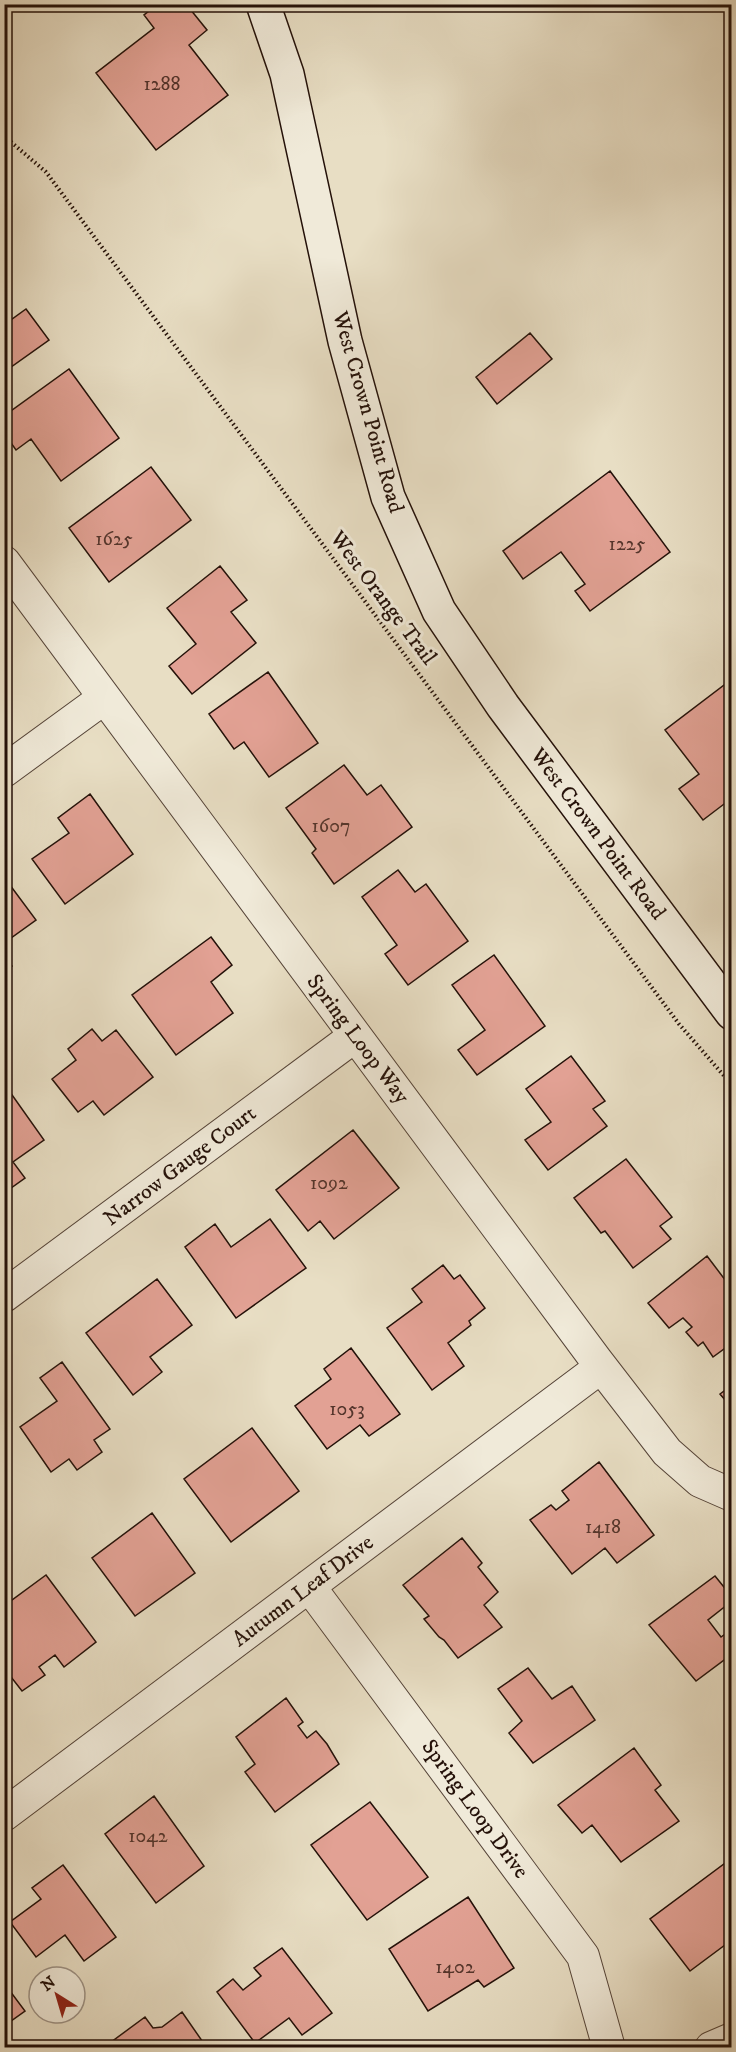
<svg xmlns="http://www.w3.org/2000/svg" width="736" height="2052" font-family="'IM FELL DW Pica',serif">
<rect width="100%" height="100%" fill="#e8dec4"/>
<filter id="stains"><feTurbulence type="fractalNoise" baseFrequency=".00333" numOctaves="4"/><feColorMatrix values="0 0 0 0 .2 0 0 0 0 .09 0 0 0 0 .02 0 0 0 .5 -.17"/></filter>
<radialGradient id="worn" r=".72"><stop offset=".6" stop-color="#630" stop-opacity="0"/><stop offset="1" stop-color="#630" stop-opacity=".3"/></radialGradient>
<path fill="#e2a194" stroke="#241109" stroke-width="1.5" d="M158,4h28l21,26 -18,15 39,50 -72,55 -60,-77 58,-45 -10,-13z
M26,309l23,31 -45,32v-47z
M530,333l22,26 -55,45 -21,-27z
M69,369l50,69 -58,43 -30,-42 -15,11 -12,-17v-17z
M151,467l40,53 -82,62 -40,-54z
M610,471l60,81 -80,59 -15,-20 10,-7 -24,-32 -38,27 -20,-28z
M220,566l27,34 -16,12 25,31 -64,51 -23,-28 27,-22 -29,-36z
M268,672l50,71 -49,34 -25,-35 -10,7 -25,-35z
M732,679v119l-29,22 -24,-31 20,-15 -34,-44z
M344,765l23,30 14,-10 31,42 -78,57 -22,-31 4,-4 -30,-41z
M90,794l43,60 -68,50 -33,-45 37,-26 -11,-15z
M398,870l17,22 11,-8 42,57 -60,44 -23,-31 12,-9 -35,-48z
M4,877l32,43 -32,23z
M211,937l21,28 -21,17 22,31 -57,42 -44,-60z
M494,955l51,71 -68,49 -19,-25 27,-20 -33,-45z
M4,956l8,10 -8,5z
M92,1029l10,12 14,-11 37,47 -49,38 -11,-14 -15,11 -26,-33 24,-19 -8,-11z
M571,1056l34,45 -12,8 14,17 -59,44 -23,-30 26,-18 -25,-33z
M5,1085l39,55 -31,22 12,16 -21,15z
M353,1130l46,58 -65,51 -14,-18 -12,10 -32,-41z
M626,1159l46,58 -12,9 11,13 -38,29 -28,-37 -4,2 -27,-35z
M270,1219l36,49 -70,50 -51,-71 30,-23 16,23z
M707,1256l25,33v54l-19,14 -10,-15 -5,4 -12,-14 6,-5 -9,-9 -14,10 -21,-25z
M443,1265l11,14 6,-4 25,33 -16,13 2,4 -23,18 16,23 -32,24 -45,-62 35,-26 -10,-13z
M157,1279l35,46 -42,32 12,15 -29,23 -47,-62z
M351,1348l49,66 -31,22 -9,-11 -33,24 -32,-43 36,-27 -7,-10z
M62,1362l48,67 -16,11 8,12 -25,18 -8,-11 -18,13 -31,-45 37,-26 -17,-23z
M732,1385v23l-12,-14z
M252,1428l47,63 -68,51 -47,-63z
M599,1462l55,73 -37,28 -12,-15 -33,26 -42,-54 21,-15 5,5 13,-10 -7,-9z
M152,1513l43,60 -60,43 -43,-58z
M462,1538l20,25 -4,4 20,25 -14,13 18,22 -44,31 -14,-18 -5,-3 -15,-18 5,-3 -26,-31z
M46,1575l50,67 -32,25 -9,-12 -16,12 6,8 -23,16 -18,-23v-62z
M715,1576l17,21v4l-24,19 13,17 7,-5 4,5v17l-36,27 -47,-56z
M528,1668l24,31 20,-13 23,34 -62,43 -24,-30 13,-12 -24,-32z
M286,1698l17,24 -5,4 9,12 9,-7 11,13 12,20 -64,48 -30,-40 10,-8 -19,-27z
M634,1748l27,37 -6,5 24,31 -58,41 -29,-37 -10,8 -24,-28z
M154,1796l50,70 -48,37 -51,-69z
M370,1802l58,75 -61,43 -56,-75z
M732,1858v88l-3,-4 -39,29 -40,-52z
M63,1865l53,72 -32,24 -19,-26 -29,22 -26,-35 31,-23 -9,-11z
M468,1897l46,71 -30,19 -6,-7 -50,31 -39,-62z
M282,1948l50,65 -30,22 -13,-17 -34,25 -38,-51 16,-13 10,11 18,-14 -7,-8z
M4,1983l21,28 -21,15z
M182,2012l25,36h-104l42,-31 8,11 9,-1z"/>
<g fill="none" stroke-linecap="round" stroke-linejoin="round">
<defs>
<path id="street" d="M4,562l592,798 71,92 33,29 32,14
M4,771l100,-73
M4,1296l351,-260
M309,1586l274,370 26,92
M4,1815l597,-448
M711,2048l21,-9"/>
<path id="secondary" d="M263,4l24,70 58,267 43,156 51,114 64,95 229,307"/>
</defs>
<use href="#street" stroke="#554438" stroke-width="34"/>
<use href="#secondary" stroke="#241109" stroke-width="36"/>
<path stroke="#241109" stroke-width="4" stroke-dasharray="1.5 3" stroke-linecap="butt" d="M4,136l42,36 633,852 53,61"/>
<use href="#street" stroke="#f0ead9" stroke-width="32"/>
<use href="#secondary" stroke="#f0ead9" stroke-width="33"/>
</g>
<g text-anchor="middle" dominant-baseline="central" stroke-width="6" stroke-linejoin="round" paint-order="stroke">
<g font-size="20" fill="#54352c">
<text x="162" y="84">1288</text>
<text x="114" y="539">1625</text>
<text x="627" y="544">1225</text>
<text x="331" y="826">1607</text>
<text x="329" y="1183">1092</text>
<text x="347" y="1409">1053</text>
<text x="603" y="1527">1418</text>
<text x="148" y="1836">1042</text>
<text x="455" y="1967">1402</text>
</g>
<g font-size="22" fill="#241109" stroke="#f0ead9">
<text transform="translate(368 412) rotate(74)">West Crown Point Road</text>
<text transform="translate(383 598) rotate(53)">West Orange Trail</text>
<text transform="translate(598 834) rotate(53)">West Crown Point Road</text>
<text transform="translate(358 1039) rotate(53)">Spring Loop Way</text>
<text transform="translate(180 1166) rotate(-37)">Narrow Gauge Court</text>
<text transform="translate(303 1591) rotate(-37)">Autumn Leaf Drive</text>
<text transform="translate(475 1809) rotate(54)">Spring Loop Drive</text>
</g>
</g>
<rect width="736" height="2052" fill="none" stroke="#e8dec4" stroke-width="24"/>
<rect x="6" y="6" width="724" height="2040" fill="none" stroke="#241109" stroke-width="3"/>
<rect x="12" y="12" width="712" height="2028" fill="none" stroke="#241109" stroke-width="1.5"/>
<g transform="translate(57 1995) rotate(323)"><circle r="28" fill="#f0ead9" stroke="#9e9386" stroke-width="1.5"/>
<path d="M0-4.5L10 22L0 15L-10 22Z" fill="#8f2418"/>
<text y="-9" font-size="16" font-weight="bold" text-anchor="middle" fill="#241109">N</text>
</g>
<rect width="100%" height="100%" filter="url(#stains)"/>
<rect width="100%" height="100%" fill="url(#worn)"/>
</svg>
